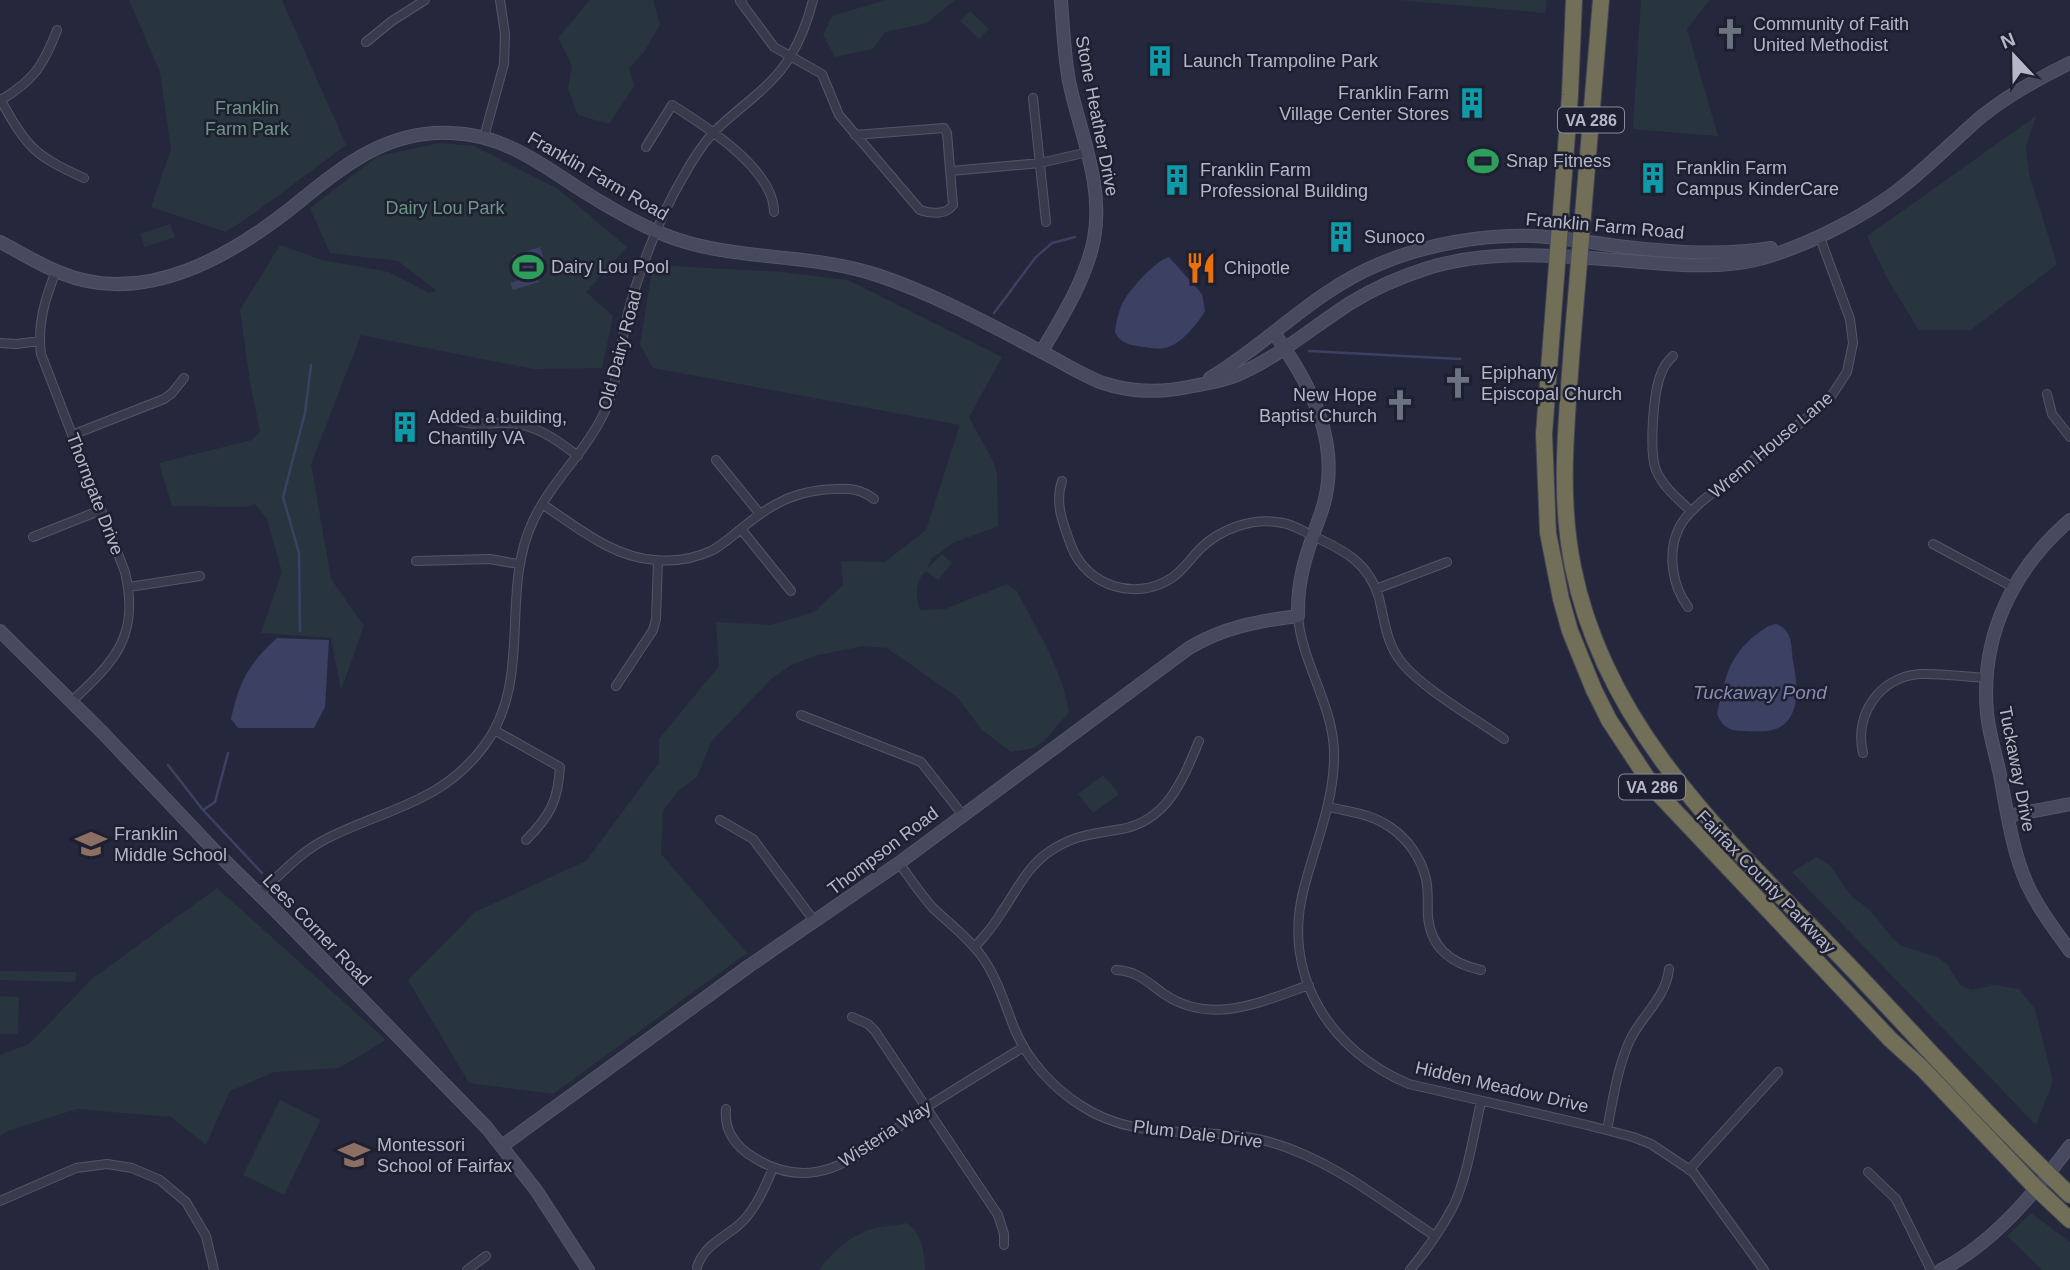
<svg xmlns="http://www.w3.org/2000/svg" width="2070" height="1270" font-family="Arial,sans-serif">
<rect width="100%" height="100%" fill="#25283c"/>
<path fill="#28353e" d="M129,0h153l64,145 -90,67 -30,20 -75,-25 20,-58 -11,-77z
M590,0h63l7,24 -16,28 -15,16 5,18 -25,38 -31,-9 -10,-26 4,-23 -14,-28z
M886,0h69l-28,23 -42,9 -12,17 -38,8 -12,-22 9,-19z
M1400,0h146l-1,13z
M1641,0h69l-23,29 31,107 -85,-7z
M970,11l19,18 -10,10 -19,-18z
M2036,116l-10,31 3,27 28,90 -86,66h-52l-31,-50 -21,-44z
M440,143l34,3 84,43 69,58 -41,45 27,24 -11,52 -69,1 -172,-34 -50,129 20,115 33,47 -23,64 -10,-52 -70,-5 21,-61 -15,-53 -12,-15 -8,3 -75,-1 -13,-43 93,-23 8,-9 -10,-49 -10,-72 40,-65 42,15 67,12 40,21 8,-2 -39,-30 -68,-8 -20,-45 68,-52z
M170,224l5,13 -30,10 -5,-13z
M653,265l129,7 66,8 154,77 -33,60 25,46 3,12 1,51 -45,17 -22,16 -4,10 15,-15 10,9 -14,17 -12,-9c-11,10 -11,26 -6,39l25,-1 62,-25 10,7c19,38 46,79 52,121l-25,29 -10,7 -23,4 -29,-22 -25,-33 -70,-49 -24,-2 -49,10 -24,10 -20,14 -59,62 -14,35 -19,14 -15,20 -2,43 86,99 -194,141 -84,-11 -61,-103 67,-68 111,-51 73,-98v-24l60,-73 -3,-44 55,3 43,-13 29,-27 -2,-24 44,1 41,-32 34,-105 -307,-57 -13,-24z
M1103,775l16,19 -26,19 -15,-19z
M1816,857l14,8 21,31 19,14 23,29 9,7 35,11 10,7 13,21 11,5 24,-5 24,4 16,20 18,72 -17,44 -244,-253z
M217,888l169,152 -47,28 -65,4 -44,19 -24,54 -35,-28 -94,-8 -70,22 -7,5v-81l29,-11 64,-66z
M0,971l76,1 -1,10 -75,-2z
M0,996l19,1 -1,37h-18z
M280,1100l41,20 -37,75 -41,-20z
M2031,1213l39,29v28h-28l-35,-34z
M905,1223c16,5 20,33 20,47h-106c14,-18 30,-34 53,-41 10,-4 22,-2 33,-6z"/>
<path fill="#3c4063" d="M540,247l6,18 -11,4 4,13 -26,8 -3,-7 9,-3 -7,-24z
M1169,257l33,37 3,17c-8,14 -25,34 -40,37 -9,2 -20,-1 -28,-2 -11,-2 -17,-4 -22,-14 1,-9 3,-19 7,-28 7,-14 33,-43 47,-47z
M1777,624c16,7 14,22 16,37 4,21 9,53 -13,66 -10,6 -27,4 -38,4 -13,0 -20,-5 -25,-17 8,-34 10,-57 40,-80 6,-5 11,-9 20,-10z
M277,638l52,2 -4,67 -11,21h-76l-7,-9c8,-37 18,-56 46,-81z"/>
<g fill="none" stroke-linecap="round" stroke-linejoin="round">
<path stroke="#3c4063" stroke-width="2.5" d="M994,313l41,-55 17,-15 23,-6
M1309,351l151,8
M1507,394l8,6
M300,631l-1,-78 -16,-56 22,-84 6,-48
M228,753l-13,49 -12,8 59,63
M168,765l35,45"/>
<defs>
<path id="street" d="M742,0l-2,1 34,46 48,27 17,41 81,95c11,4 26,5 33,-5l-6,-72 -3,-5 -89,7
M366,42l26,-21 33,-21
M1033,98l13,124
M0,99c27,48 33,56 84,79
M1,100c33,-20 42,-34 56,-70
M484,137l20,-73 1,-30 -5,-34
M646,147l26,-42c32,20 102,64 102,107
M951,171l89,-8 48,-11
M56,271c-11,28 -19,53 -15,83l84,218c15,64 -10,89 -54,130
M0,343l16,1 24,-3
M1673,356c-5,5 -10,11 -12,18 -8,19 -12,78 -5,96 7,17 22,29 35,41
M2047,394l5,20 18,23
M450,418c20,9 34,5 54,5 30,0 52,16 74,33
M72,435l92,-36 8,-6 12,-15
M716,460l44,54
M1062,481c-8,23 2,45 10,67 16,38 63,53 98,31 12,-7 20,-20 30,-30 21,-21 54,-32 83,-26 11,2 20,8 30,13 31,14 56,27 66,62 6,24 7,45 23,65 20,25 74,56 102,76
M542,504c35,23 70,53 113,56 20,2 41,-2 58,-10 12,-7 23,-17 34,-26 27,-22 52,-34 87,-35 16,-1 27,0 40,10
M741,529l50,62
M33,537l68,-27
M1933,544l80,43
M416,561l74,-2 28,5
M129,587l71,-11
M1376,589l71,-27
M1688,607c-16,-21 -21,-55 -9,-79 5,-11 14,-18 22,-26l127,-101 19,-29 6,-29 -3,-24 -31,-84
M1298,616c4,50 38,92 36,143 -1,46 -19,86 -30,129 -23,87 26,163 105,196l178,41 46,12 18,7 42,28 71,98
M616,686l37,-56 3,-11 2,-58
M801,715l120,47 41,52
M494,730l66,37c-2,34 -10,49 -34,73
M1863,753c-9,-38 16,-76 57,-79 22,-1 45,3 67,4
M1329,807c21,5 43,7 61,20 18,12 31,31 36,52 3,13 1,25 2,38 3,31 24,47 53,53
M720,820l33,19 62,83
M899,863c11,15 22,32 35,46 17,16 35,29 49,49 15,22 22,47 32,72 13,30 37,57 65,75 60,40 125,19 190,37 61,17 113,60 165,94
M259,894c22,-20 42,-43 69,-56 58,-29 115,-36 156,-92 50,-67 15,-153 49,-225 20,-43 57,-72 75,-117 11,-28 12,-59 19,-87 11,-44 33,-101 56,-140 9,-16 19,-33 32,-46 25,-25 56,-43 75,-74 11,-18 18,-37 23,-57
M975,947c9,-11 19,-21 26,-34 15,-21 24,-43 45,-59 26,-19 46,-20 76,-25 46,-9 61,-50 77,-88
M1116,970c22,1 31,12 48,24 47,32 97,8 145,-9
M852,1017l16,7 7,7 123,184 6,19v11
M726,1109c-2,22 9,37 27,48 69,45 120,-15 175,-51 32,-20 64,-40 96,-59
M1607,1130c6,-30 10,-62 23,-90 12,-25 36,-42 39,-71
M1689,1170l89,-98
M1868,1172l28,27 35,71
M0,1201l76,-33 31,-4 25,4 28,12 26,22 20,34 8,34
M697,1267c8,-24 30,-30 46,-46 14,-15 22,-34 30,-53
M467,1270l19,-14
M1410,1270c16,-19 31,-41 43,-63 15,-32 20,-71 28,-105"/>
<path id="secondary" d="M0,242c20,10 40,23 61,31 85,35 174,-19 239,-72 45,-37 89,-71 151,-68 48,1 85,27 124,53 28,18 58,36 90,49 68,27 143,17 212,40 57,19 112,49 165,77 20,10 40,23 61,31 30,10 59,10 90,3 15,-3 30,-5 44,-11 42,-18 77,-49 115,-73 23,-14 48,-25 73,-33 65,-21 136,-13 204,-8 47,4 101,10 147,-7 39,-13 88,-38 121,-63 30,-23 56,-50 85,-75 27,-21 57,-38 88,-53
M1042,351c20,-34 44,-72 52,-112 10,-55 -14,-105 -25,-158 -5,-27 -6,-54 -8,-81
M1210,378c57,-34 105,-87 167,-113 47,-20 104,-31 156,-29 21,1 42,4 63,7 52,8 123,14 175,5
M2070,520c-57,49 -90,116 -83,193 2,21 9,42 13,62 7,37 12,75 27,109 11,24 28,46 43,67
M0,631l103,102 111,117 62,61 211,217 49,62 52,80
M2008,816l62,-12
M502,1146l247,-180 150,-103 290,-215c35,-21 69,-27 109,-32 -1,-40 10,-66 23,-103 23,-66 -9,-127 -47,-180
M1941,1270c53,-27 94,-78 129,-124"/>
<path id="highway" d="M1574,0l-4,95 -26,339 4,99 13,66 9,32 24,59 15,30 46,70 235,249 32,29 113,119 35,33
M1601,0c-9,115 -20,230 -29,346 -5,73 -14,148 1,221 34,172 170,287 285,408 70,74 138,150 212,220"/>
</defs>
<use href="#street" stroke="#545667" stroke-width="10"/>
<use href="#secondary" stroke="#545667" stroke-width="14"/>
<use href="#highway" stroke="#414354" stroke-width="18"/>
<use href="#street" stroke="#393b4c" stroke-width="8"/>
<use href="#secondary" stroke="#47495e" stroke-width="12"/>
<use href="#highway" stroke="#716f57" stroke-width="16"/>
</g>
<defs>
<symbol id="church-bare" viewBox="-9 -9 18 18"><path d="M-1.2-6h2.4v3.5h3.3v2.4h-3.3V6h-2.4V-.1h-3.3v-2.4h3.3Z" fill="#6b7280" stroke="#1e2031" stroke-width="2.5" paint-order="stroke"/></symbol>
<symbol id="building-bare" viewBox="-9 -9 18 18"><path d="M-4-6H4V6H1V3H-1V6H-4ZM-2.5-4.3h1.7v1.8h-1.7ZM.8-4.3h1.7v1.8H.8ZM-2.5-1h1.7V.8h-1.7ZM.8-1h1.7V.8H.8Z" fill="#0f9aa8" stroke="#1e2031" stroke-width="2.5" paint-order="stroke"/></symbol>
<symbol id="stadium-bare" viewBox="-9 -9 18 18"><path d="M0-5a6.5 5 0 1 0 0 10a6.5 5 0 1 0 0-10ZM-3.5-1.8h7v3.6h-7Z" fill="#2e9e5b" stroke="#1e2031" stroke-width="2.5" paint-order="stroke"/></symbol>
<symbol id="restaurant-bare" viewBox="-9 -9 18 18"><path d="M-5-6h1v4h1v-4h1v4h1v-4h1v5L-1.5 .5V6h-2V.5L-5-1ZM5-6V6H3V1.5H1.5Q1.5-4 5-6Z" fill="#e8710a" stroke="#1e2031" stroke-width="2.5" paint-order="stroke"/></symbol>
<symbol id="school-bare" viewBox="-9 -9 18 18"><path d="M0-5L7-2L0 1L-7-2ZM-4 1L0 2.5L4 1V4Q0 6-4 4Z" fill="#8d6e63" stroke="#1e2031" stroke-width="2.5" paint-order="stroke"/></symbol>
</defs>
<g fill-rule="evenodd">
<use href="#church-bare" x="1708" y="12" width="44" height="44"/>
<use href="#building-bare" x="1138" y="39" width="44" height="44"/>
<use href="#building-bare" x="1450" y="81" width="44" height="44"/>
<use href="#stadium-bare" x="1461" y="139" width="44" height="44"/>
<use href="#building-bare" x="1631" y="156" width="44" height="44"/>
<use href="#building-bare" x="1155" y="158" width="44" height="44"/>
<use href="#building-bare" x="1319" y="215" width="44" height="44"/>
<use href="#stadium-bare" x="506" y="245" width="44" height="44"/>
<use href="#restaurant-bare" x="1179" y="246" width="44" height="44"/>
<use href="#church-bare" x="1436" y="361" width="44" height="44"/>
<use href="#church-bare" x="1378" y="383" width="44" height="44"/>
<use href="#building-bare" x="383" y="405" width="44" height="44"/>
<use href="#school-bare" x="69" y="822" width="44" height="44"/>
<use href="#school-bare" x="332" y="1133" width="44" height="44"/>
</g>
<g text-anchor="middle" dominant-baseline="central" stroke-width="5" stroke-linejoin="round" paint-order="stroke">
<g fill="#1e2031" stroke="#88899a" stroke-width="2">
<rect x="1558" y="107.5" width="66" height="25" rx="5"/>
<rect x="1619" y="774.5" width="66" height="25" rx="5"/>
</g>
<g font-size="16" font-weight="bold" fill="#b5b6c7">
<text x="1591" y="120">VA 286</text>
<text x="1652" y="787">VA 286</text>
</g>
<g font-size="18" fill="#b5b6c7" stroke="#1e2031" text-anchor="start">
<text x="1753" y="24">Community of Faith<tspan x="1753" dy="21">United Methodist</tspan></text>
<text x="1183" y="61">Launch Trampoline Park</text>
<text x="1449" y="93" text-anchor="end">Franklin Farm<tspan x="1449" dy="21">Village Center Stores</tspan></text>
<text x="1506" y="161">Snap Fitness</text>
<text x="1676" y="168">Franklin Farm<tspan x="1676" dy="21">Campus KinderCare</tspan></text>
<text x="1200" y="170">Franklin Farm<tspan x="1200" dy="21">Professional Building</tspan></text>
<text x="1364" y="237">Sunoco</text>
<text x="551" y="267">Dairy Lou Pool</text>
<text x="1224" y="268">Chipotle</text>
<text x="1481" y="373">Epiphany<tspan x="1481" dy="21">Episcopal Church</tspan></text>
<text x="1377" y="395" text-anchor="end">New Hope<tspan x="1377" dy="21">Baptist Church</tspan></text>
<text x="428" y="417">Added a building,<tspan x="428" dy="21">Chantilly VA</tspan></text>
<text x="114" y="834">Franklin<tspan x="114" dy="21">Middle School</tspan></text>
<text x="377" y="1145">Montessori<tspan x="377" dy="21">School of Fairfax</tspan></text>
</g>
<g font-size="18" fill="#6e9684" stroke="#1e2031">
<text x="247" y="108">Franklin<tspan x="247" dy="21">Farm Park</tspan></text>
<text x="445" y="208">Dairy Lou Park</text>
</g>
<g font-size="18" fill="#b5b6c7" stroke="#1e2031">
<text transform="translate(1097 116) rotate(79)">Stone Heather Drive</text>
<text transform="translate(598 176) rotate(30)">Franklin Farm Road</text>
<text transform="translate(1605 226) rotate(5)">Franklin Farm Road</text>
<text transform="translate(620 350) rotate(-75)">Old Dairy Road</text>
<text transform="translate(1771 445) rotate(-40)">Wrenn House Lane</text>
<text transform="translate(95 494) rotate(69)">Thorngate Drive</text>
<text transform="translate(2017 769) rotate(79)">Tuckaway Drive</text>
<text transform="translate(883 851) rotate(-37)">Thompson Road</text>
<text transform="translate(1766 882) rotate(46)">Fairfax County Parkway</text>
<text transform="translate(317 930) rotate(46)">Lees Corner Road</text>
<text transform="translate(1502 1087) rotate(13)">Hidden Meadow Drive</text>
<text transform="translate(885 1134) rotate(-33)">Wisteria Way</text>
<text transform="translate(1198 1134) rotate(7)">Plum Dale Drive</text>
</g>
<g font-size="19" font-style="italic" fill="#858bb1" stroke="#1e2031">
<text x="1760" y="692">Tuckaway Pond</text>
</g>
</g>
<g transform="translate(2014 56) rotate(338)" stroke="#1e2031" stroke-width="5" paint-order="stroke">
<path d="M0-5L12 26L0 18L-12 26Z" fill="#b5b6c7"/>
<text y="-10" font-size="19" font-weight="bold" text-anchor="middle" fill="#b5b6c7">N</text>
</g>
</svg>
